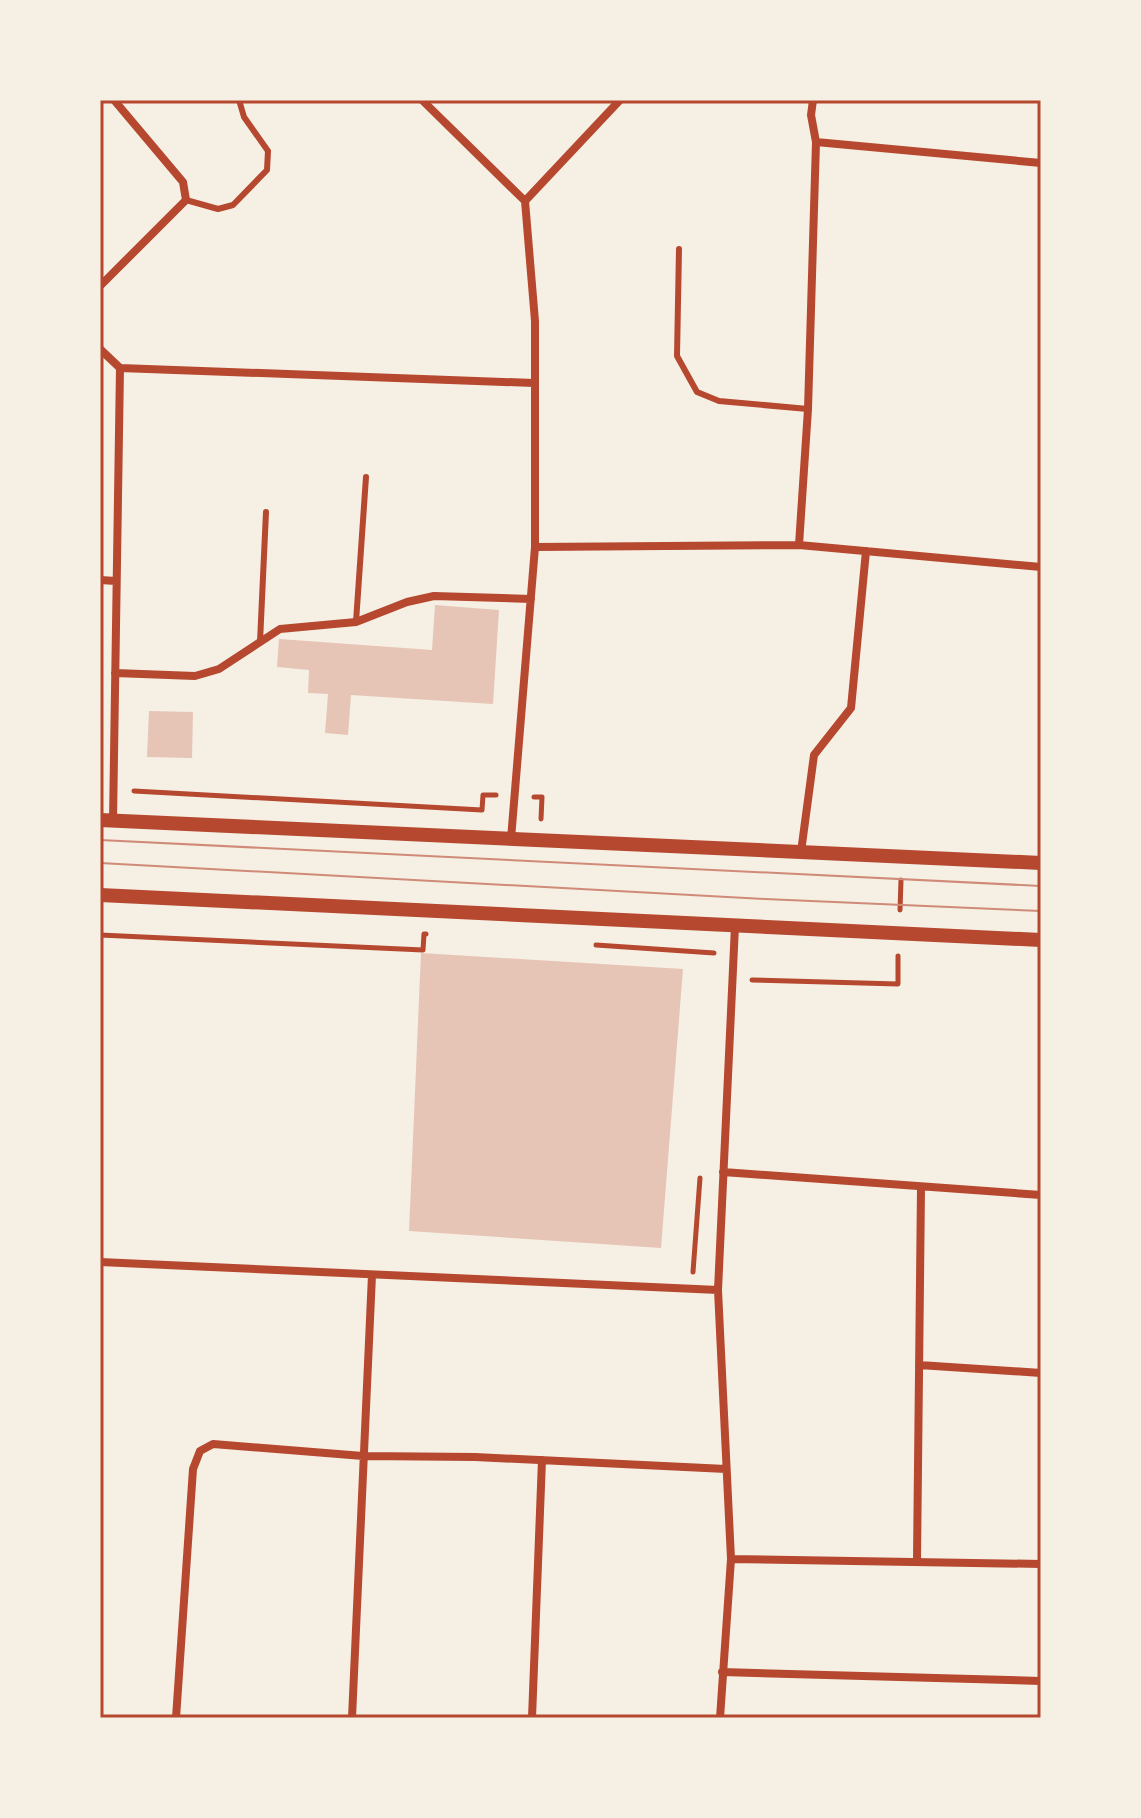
<svg xmlns="http://www.w3.org/2000/svg" width="1141" height="1818" font-family="'Playfair Display',serif">
<rect width="100%" height="100%" fill="#f6efe4"/>
<path fill="#e6c5b7" d="M435,605l64,5 -6,94 -142,-9 -3,40 -23,-2 3,-39 -20,-1 1,-23 -32,-3 2,-28 153,11z
M149,711l44,1 -1,46 -45,-1z
M421,953l262,16 -22,279 -252,-17z"/>
<g fill="none" stroke-linecap="round" stroke-linejoin="round">
<path stroke="#b5482f" stroke-width="5" d="M134,791l348,19 1,-15h13
M534,797h8l-1,22
M900,910l1,-30
M100,935l323,15 1,-16h2
M596,945l118,8
M752,980l146,4v-28
M693,1272l7,-94"/>
<path stroke="#b5482f" stroke-width="6" d="M186,200l32,9 15,-4 34,-35 1,-19 -24,-34 -5,-17
M679,249l-2,107 20,36 22,9 89,8
M356,622l10,-145
M260,642l6,-130"/>
<path stroke="#b5482f" stroke-width="8" d="M422,100l103,101
M816,142l225,21
M100,286l86,-86 -3,-18 -69,-82
M100,349l20,19 -7,453
M120,368l414,15
M799,545l9,-136 8,-267 -5,-27 2,-15
M535,547l264,-2 242,22
M100,580l16,1
M115,673l80,3 24,-7 61,-40 76,-7 51,-20 27,-6 97,3
M511,839l24,-292v-226l-10,-120 95,-101
M801,852l13,-97 37,-47 15,-157
M723,1172l318,23
M100,1262l618,28
M919,1365l122,8
M731,1559l310,5
M917,1560l4,-372
M722,1672l319,9
M176,1718l17,-249 7,-18 13,-7 150,12 112,1 251,12
M352,1718l20,-443
M532,1718l10,-258
M720,1718l11,-159 -13,-269 17,-364"/>
<path stroke="#b5482f" stroke-width="14" d="M100,820l941,43
M100,895l941,45"/>
<path stroke="#cf8b77" stroke-width="2" d="M100,840l941,46
M100,863l665,36 276,12"/>
</g>
<rect width="1141" height="1818" fill="none" stroke="#f6efe4" stroke-width="204"/>
<rect x="102" y="102" width="937" height="1614" fill="none" stroke="#b5482f" stroke-width="3"/>
</svg>
